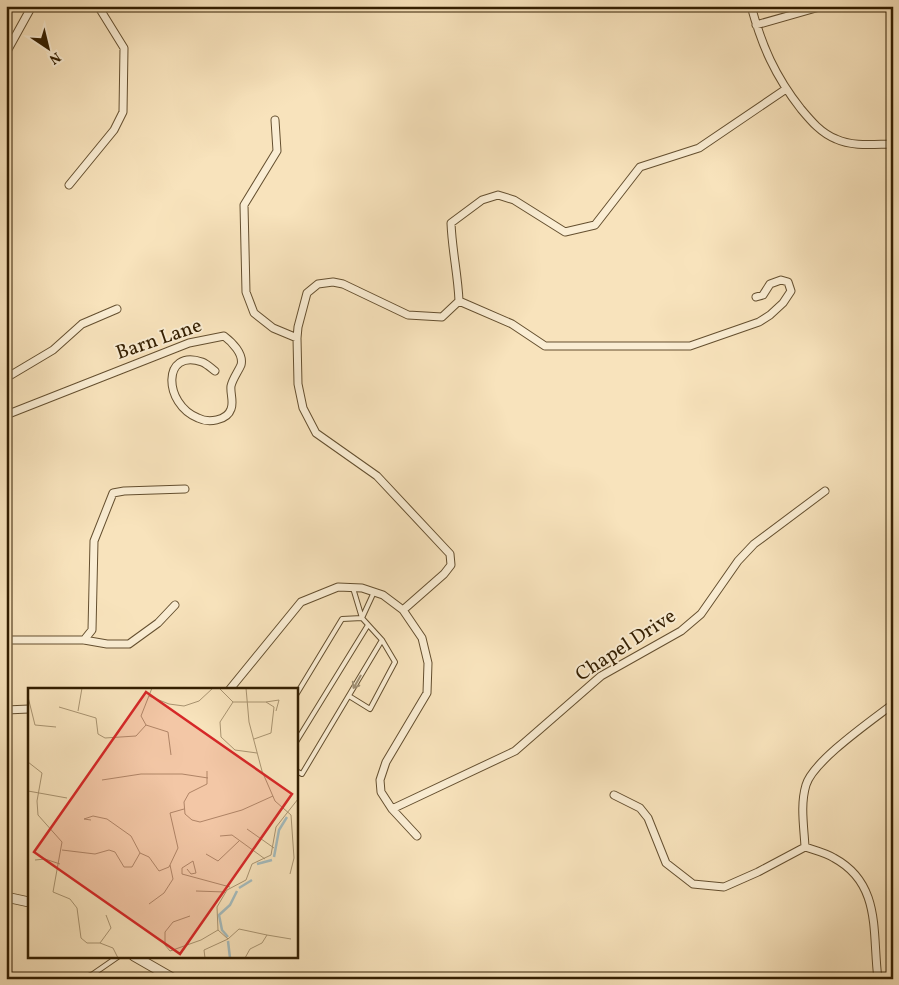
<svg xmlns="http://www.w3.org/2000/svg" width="899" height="985" font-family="Vollkorn,serif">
<rect width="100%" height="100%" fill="#f8e3bc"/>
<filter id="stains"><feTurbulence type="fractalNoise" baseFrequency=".004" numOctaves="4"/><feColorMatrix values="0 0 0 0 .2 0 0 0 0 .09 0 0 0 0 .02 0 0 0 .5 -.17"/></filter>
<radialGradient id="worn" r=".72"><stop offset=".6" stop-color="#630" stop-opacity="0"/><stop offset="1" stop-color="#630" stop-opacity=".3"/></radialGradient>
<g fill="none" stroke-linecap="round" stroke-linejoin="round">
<defs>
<path id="service" d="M353,588l9,30
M362,618l12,-26
M296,695l46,-76 20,-1 20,22 13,22 -25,47 -21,-13
M296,742l72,-117
M296,771l6,3 80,-134
M82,979l11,-5 26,-18"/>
<path id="minor" d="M751,6c11,40 24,70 50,103 10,12 20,24 35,30 17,8 39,5 57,5
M756,25l67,-19
M6,53l26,-47
M275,120l2,31 -33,54 2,87 8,21 19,15 24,10
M69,185l45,-55 9,-18 1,-64 -26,-42
M459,301c-1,-26 -7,-51 -8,-78l31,-23 16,-5 16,5 51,32 30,-7 45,-58 59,-19 87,-59
M459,301l53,23 33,22h145l69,-24 11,-7 13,-12 8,-12 -3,-9 -7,-2 -11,4 -7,11 -7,2
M6,378l47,-28 29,-26 35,-15
M6,415l183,-72 35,-7c8,6 20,18 17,29 -3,7 -8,13 -10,21 -1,7 3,16 0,23 -4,12 -23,14 -33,9 -35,-14 -36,-70 4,-56 5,2 9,6 13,9
M403,610l41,-36 7,-9 -1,-11 -73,-78 -61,-43 -13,-25 -5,-24 -1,-46 1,-11 9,-34 11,-9 15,-2 10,2 65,31 34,2 17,-16
M6,640h78l23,4h22l29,-21 17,-18
M84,640l8,-10 2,-89 19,-48 11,-2 61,-2
M230,689l71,-87 37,-15 24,1 21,7 20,15 19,28 6,25 -1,30 -41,69 -6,18 1,12 11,17 25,27
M6,710l23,-1
M614,795l26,13 8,10 18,45 27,21 31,3 34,-15 47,-25c9,3 21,6 29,11 48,26 38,75 44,121
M392,809l123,-58 86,-75 80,-45 20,-17 37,-53 16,-17 71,-53
M805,847c-1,-20 -5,-42 1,-62 7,-24 65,-64 87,-81
M866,979l11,-2"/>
<path id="tertiary" d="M6,897l23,5
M134,956l40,23"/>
</defs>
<use href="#service" stroke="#644f2f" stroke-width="6"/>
<use href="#minor" stroke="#644f2f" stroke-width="9"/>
<use href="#tertiary" stroke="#644f2f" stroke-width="11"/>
<use href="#service" stroke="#faedd3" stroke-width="4"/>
<use href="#minor" stroke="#faedd3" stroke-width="7"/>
<use href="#tertiary" stroke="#faedd3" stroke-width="9"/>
</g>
<defs><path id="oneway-shaft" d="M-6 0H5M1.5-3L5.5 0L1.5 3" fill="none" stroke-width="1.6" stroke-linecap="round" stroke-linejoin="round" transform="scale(1.25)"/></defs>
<use stroke="#a09074" href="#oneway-shaft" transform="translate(357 682) rotate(120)"/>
<g text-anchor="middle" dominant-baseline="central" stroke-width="4" stroke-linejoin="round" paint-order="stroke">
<g font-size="20" fill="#331e00" stroke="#faedd3">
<text transform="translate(159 340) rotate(-19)">Barn Lane</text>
<text transform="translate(626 646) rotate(-33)">Chapel Drive</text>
</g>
</g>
<g transform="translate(28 688)">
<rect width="270" height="270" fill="#f8e3bc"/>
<path fill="none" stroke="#a4bbbd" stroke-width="2.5" d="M246,169l5,-27 8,-13M229,176l15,-4M211,200l13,-8M200,249l-6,-7 -3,-15 11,-10 7,-14M200,253l2,17"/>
<path fill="none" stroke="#a99471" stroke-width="1" d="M124,0l-11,28 5,9 22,7 3,23M191,0l14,14M218,0l3,34 13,49 13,30 16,14 3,43 -4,16M121,8l20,8 15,2 15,-5 14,-13M0,9l7,28 21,2M238,14l13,-2 -3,11M31,19l37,11 2,16 7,4 31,-2 10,-11M50,23l4,-23M226,51l17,-6 3,-26 -8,-5h-33l-13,20 1,15 14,13 22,3M0,74l14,11 -5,28 1,14 24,27 -9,50 17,7 7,9 4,30 6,5h13l13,5 5,10M179,83v13l-18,9 -5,9 1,12 7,6 8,2 42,-12 31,-14M74,92l39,-6h41l26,4M0,103l39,7M63,132l-7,-1 9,-3 14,3 24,17 9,17M219,141l27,19M192,148l12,-1 33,24M34,162l33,4 14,-4 6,2 9,15h8l8,-14M112,165l9,4 10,14 10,-4 9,-19 -8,-35 14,-4M178,166l12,7 21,-20M7,172l10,-1 15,5M159,181l4,5 5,-1 -3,-12 -11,7v6l48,13M168,203l29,1M121,216l15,-11 9,-14 -3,-14M162,228l-17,6 -8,10v13l5,6 31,-11 17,-10M239,247l-28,-6 -11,10 -10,-9 -1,-23 10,-17 19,-10 6,-16 19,-9 5,-28 22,-28M239,247l24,4M72,255l11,-15 -5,-13M177,270l-1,-8 24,-11M217,270l5,-9 12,-6 5,-8"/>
<path fill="#d62828" fill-opacity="0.15" stroke="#d62828" stroke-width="2.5" d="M118,4l146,102 -112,160 -146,-102z"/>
<rect width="270" height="270" fill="none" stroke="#331e00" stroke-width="2.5"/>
</g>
<rect width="899" height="985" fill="none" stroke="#f8e3bc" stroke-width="25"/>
<rect x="8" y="8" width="884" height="970" fill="none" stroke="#331e00" stroke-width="2.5"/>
<rect x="12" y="12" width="874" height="960" fill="none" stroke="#331e00"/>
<g transform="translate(48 48) rotate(145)" stroke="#faedd3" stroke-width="4" paint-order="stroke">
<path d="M0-4L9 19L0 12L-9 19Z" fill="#331e00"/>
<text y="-8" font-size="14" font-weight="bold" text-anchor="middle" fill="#331e00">N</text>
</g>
<rect width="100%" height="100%" filter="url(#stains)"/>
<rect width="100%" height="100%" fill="url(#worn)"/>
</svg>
